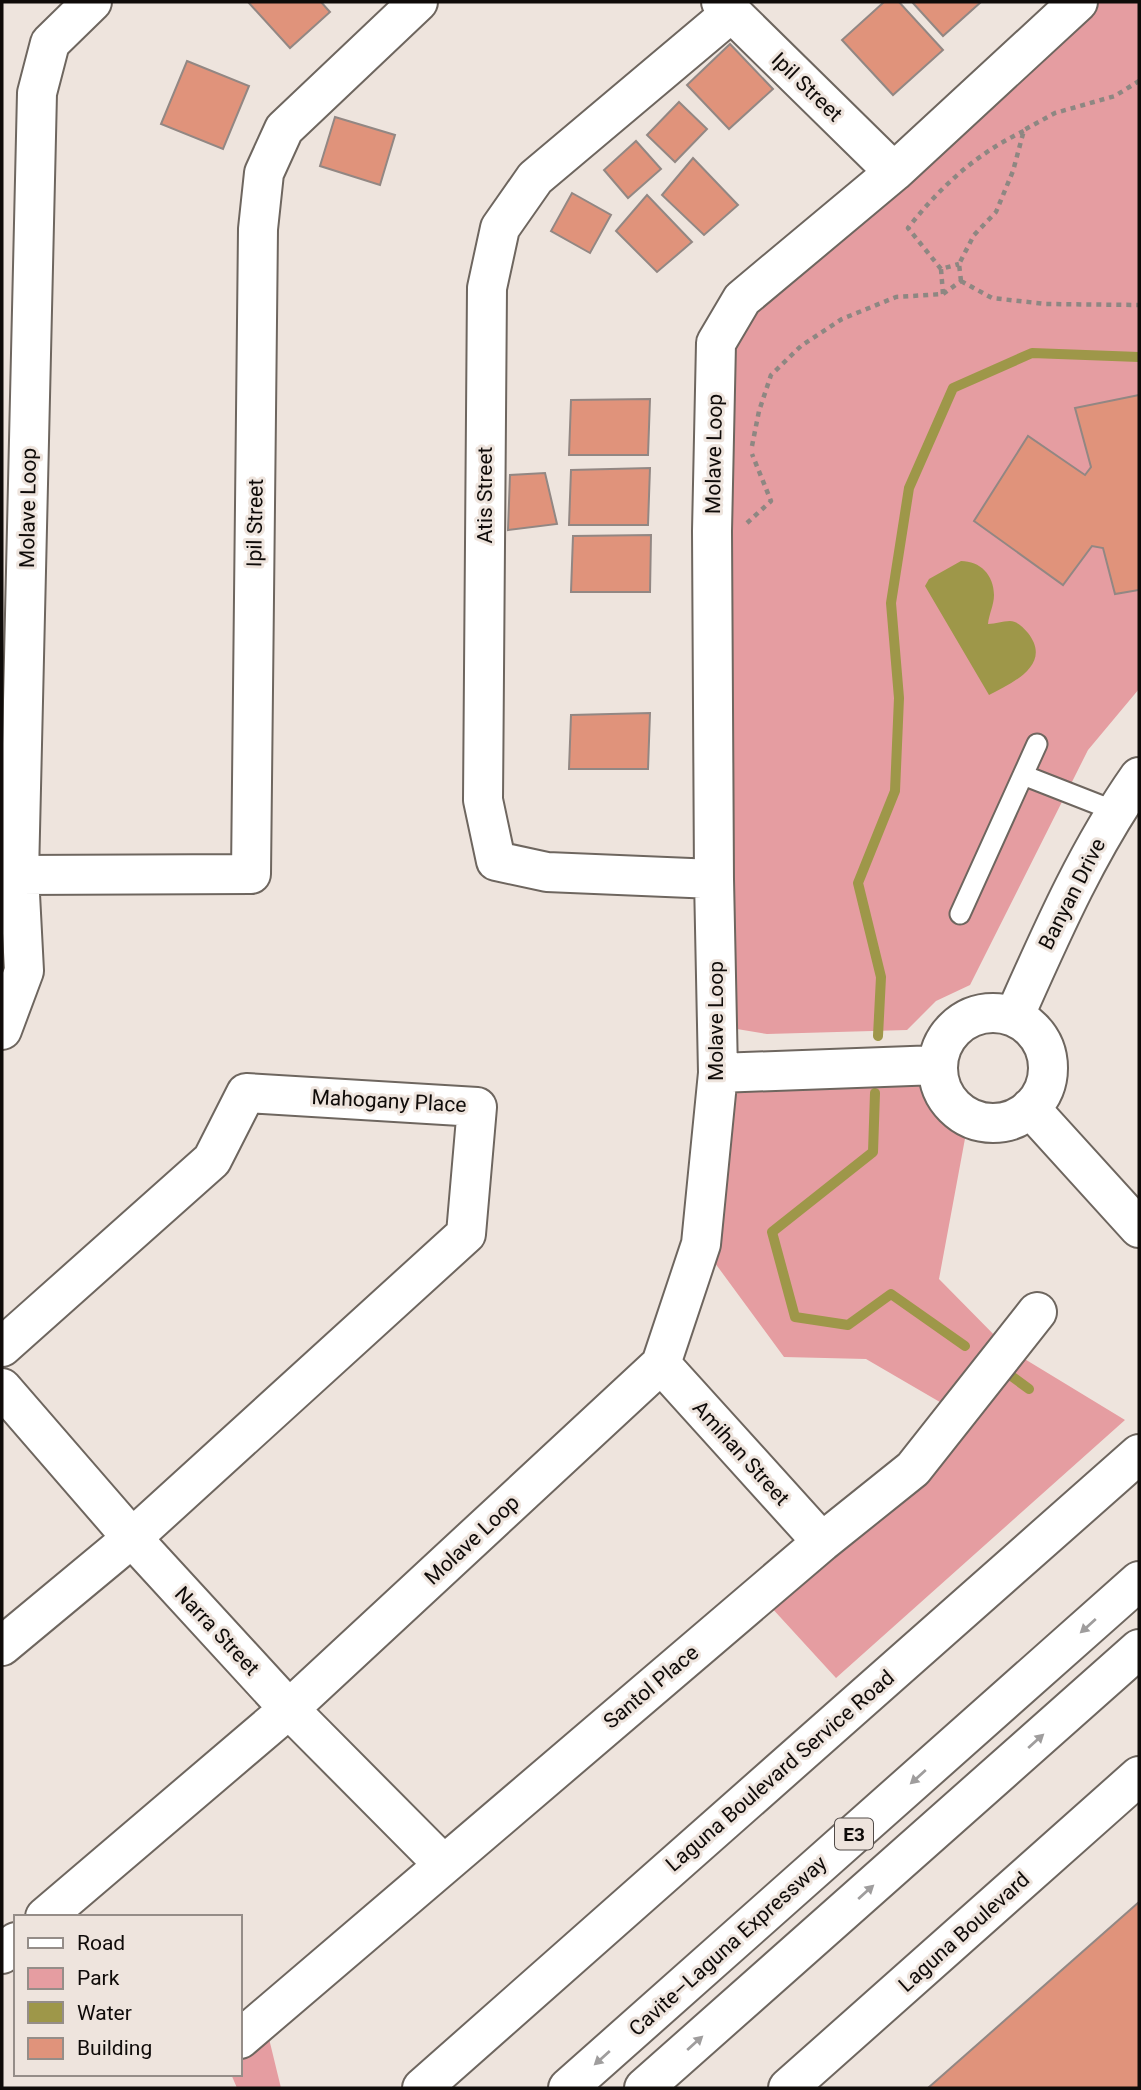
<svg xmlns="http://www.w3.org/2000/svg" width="1141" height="2090" font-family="Roboto,sans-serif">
<rect width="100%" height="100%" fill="#eee4dd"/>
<path fill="#e59da1" d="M1093,2h46v687l-51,61 -118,235 -34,16 -29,29 -140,4 -30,-5 -14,-23 1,-659 23,-43z
M718,1073l221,3c4,18 14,31 30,41l-30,162 69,70 117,71 -289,258 -76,-83 197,-183 -91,-53 -82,-2 -83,-113z
M264,2018l17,70h-44l-6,-14h9v-35z"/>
<path fill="#9e9749" d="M961,561c19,0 33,14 33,34 0,10 -5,19 -6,29 8,0 14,-3 22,-3 7,0 13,6 18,12 25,32 -16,50 -39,62l-64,-109 4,-7z"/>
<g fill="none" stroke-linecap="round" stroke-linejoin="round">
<path stroke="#9e9749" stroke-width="10" d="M878,1036l3,-59 -23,-94 37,-92 4,-93 -8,-95 18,-115 44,-100 79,-35 107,4
M875,1093l-2,59 -101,80 23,85 53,8 43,-31 74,52
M1010,1375l19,14"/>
</g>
<path fill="#e0937b" stroke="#928783" stroke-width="2" d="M248,2h73l9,10 -40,36z
M884,2h15l44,48 -50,45 -51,-55z
M912,2h69l-38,34z
M730,44l43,45 -44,40 -42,-44z
M187,61l62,25 -26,63 -62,-25z
M679,102l28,27 -32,33 -28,-27z
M335,117l60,18 -15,50 -60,-19z
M636,141l25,28 -33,29 -24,-28z
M693,158l45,47 -34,30 -42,-40z
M572,193l39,22 -21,38 -39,-22z
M647,195l45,47 -35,30 -41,-41z
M1139,395v195l-24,4 -12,-46 -11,-2 -29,39 -89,-64 54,-85 57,39 6,-8 -16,-59z
M650,399l-2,56h-79l2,-55z
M650,468l-2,57h-79l2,-55z
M545,473l12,51 -49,6 2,-55z
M651,535l-1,57h-79l2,-56z
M650,713l-2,56h-79l2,-54z
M1139,1902v186h-211z"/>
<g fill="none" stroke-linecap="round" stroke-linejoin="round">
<defs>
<path id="service" d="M1037,744l-14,31 92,36
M960,914l63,-139"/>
<path id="minor" d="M721,2l173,170
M19,875l232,-1 7,-645 6,-56 20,-44 134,-127
M714,879l-167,-7 -51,-11 -13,-61 4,-512 13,-60 35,-50 196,-165
M938 1068a55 55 0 1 1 110 0a55 55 0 1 1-110 0Z
M1014,1017c37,-83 73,-166 125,-240
M2,1030l22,-59 -5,-96 18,-782 13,-50 42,-41
M718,1073l220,-8
M1030,1108l109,120
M2,1347l210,-187 34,-67 231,14 -11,127 -334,304 -130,108
M661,1364l161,178
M2,1388l130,150 157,171 154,155
M45,1917l244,-208 372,-345 40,-120 17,-171 -4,-194 -2,-348 4,-188 26,-44 152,-127 184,-170
M2,1954l14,-12
M240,2039l582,-497 91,-73 124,-157
M422,2088l717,-634"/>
<path id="secondary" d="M788,2088l351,-312"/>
<path id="motorway" d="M568,2088l571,-507
M644,2088l495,-439"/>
</defs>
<use href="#service" stroke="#6e665f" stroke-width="23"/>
<use href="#minor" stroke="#6e665f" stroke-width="42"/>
<use href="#secondary" stroke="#6e665f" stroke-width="42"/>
<use href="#motorway" stroke="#6e665f" stroke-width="42"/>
<path stroke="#8e8782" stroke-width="4.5" stroke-dasharray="5 5" stroke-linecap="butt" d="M941,269l-33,-41c32,-41 69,-75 116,-97
M961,281l-2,-17 15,-29 22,-23 17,-41 11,-41 31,-17 60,-17 24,-15
M961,281l31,17 54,6 93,1
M943,294l-2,-25 18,-5
M752,446l7,-35 12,-36 30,-29 41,-27 54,-22 47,-3 18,-13
M747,523l24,-22 -19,-47"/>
<use href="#service" stroke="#fff" stroke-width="19"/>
<use href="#minor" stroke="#fff" stroke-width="38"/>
<use href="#secondary" stroke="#fff" stroke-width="38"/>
<use href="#motorway" stroke="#fff" stroke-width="38"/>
</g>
<defs><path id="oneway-solid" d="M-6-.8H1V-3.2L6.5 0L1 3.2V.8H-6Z" transform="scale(1.75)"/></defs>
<g fill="#9f9d9d">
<use href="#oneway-solid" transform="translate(1088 1626) rotate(138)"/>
<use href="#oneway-solid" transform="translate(1036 1741) rotate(-42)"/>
<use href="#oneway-solid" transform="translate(918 1777) rotate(138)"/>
<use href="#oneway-solid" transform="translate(866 1892) rotate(-42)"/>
<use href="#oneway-solid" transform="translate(695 2043) rotate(-42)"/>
<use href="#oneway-solid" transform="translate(602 2058) rotate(138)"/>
</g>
<g text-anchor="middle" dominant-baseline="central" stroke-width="6" stroke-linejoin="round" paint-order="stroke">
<rect fill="#eee4dd" stroke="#524c49" stroke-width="2" x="835" y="1818.5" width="38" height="31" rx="5"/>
<g font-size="19" font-weight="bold" fill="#0f0b09">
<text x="854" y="1834">E3</text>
</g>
<g font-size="21" fill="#0f0b09" stroke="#eee4dd">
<text transform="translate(807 87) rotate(44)">Ipil Street</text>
<text transform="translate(714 454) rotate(-89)">Molave Loop</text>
<text transform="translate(485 495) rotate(-90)">Atis Street</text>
<text transform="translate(28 508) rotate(-89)">Molave Loop</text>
<text transform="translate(255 523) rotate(-89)">Ipil Street</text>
<text transform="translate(1072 894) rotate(-63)">Banyan Drive</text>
<text transform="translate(716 1021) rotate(-90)">Molave Loop</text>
<text transform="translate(389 1101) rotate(3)">Mahogany Place</text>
<text transform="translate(741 1453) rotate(48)">Amihan Street</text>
<text transform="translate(472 1540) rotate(-43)">Molave Loop</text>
<text transform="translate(217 1631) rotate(47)">Narra Street</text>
<text transform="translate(651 1687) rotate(-40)">Santol Place</text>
<text transform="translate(780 1771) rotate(-41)">Laguna Boulevard Service Road</text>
<text transform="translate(964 1932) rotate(-42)">Laguna Boulevard</text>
<text transform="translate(728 1946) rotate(-42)">Cavite–Laguna Expressway</text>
</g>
</g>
<rect width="1141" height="2090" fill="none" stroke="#0f0b09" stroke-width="7"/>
<rect x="14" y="1915" width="228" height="161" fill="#eee4dd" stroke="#958d88" stroke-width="2"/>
<rect x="28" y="1938" width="35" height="10" fill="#ffffff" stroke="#958d88" stroke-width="2"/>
<text x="77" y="1950" font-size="21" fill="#0f0b09">Road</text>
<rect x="28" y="1968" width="35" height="21" fill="#e59da1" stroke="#958d88" stroke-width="2"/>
<text x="77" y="1985" font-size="21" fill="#0f0b09">Park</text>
<rect x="28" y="2002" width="35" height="21" fill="#9e9749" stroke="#958d88" stroke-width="2"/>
<text x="77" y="2020" font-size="21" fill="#0f0b09">Water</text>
<rect x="28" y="2038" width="35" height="21" fill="#e0937b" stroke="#958d88" stroke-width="2"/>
<text x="77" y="2055" font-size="21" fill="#0f0b09">Building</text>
</svg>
